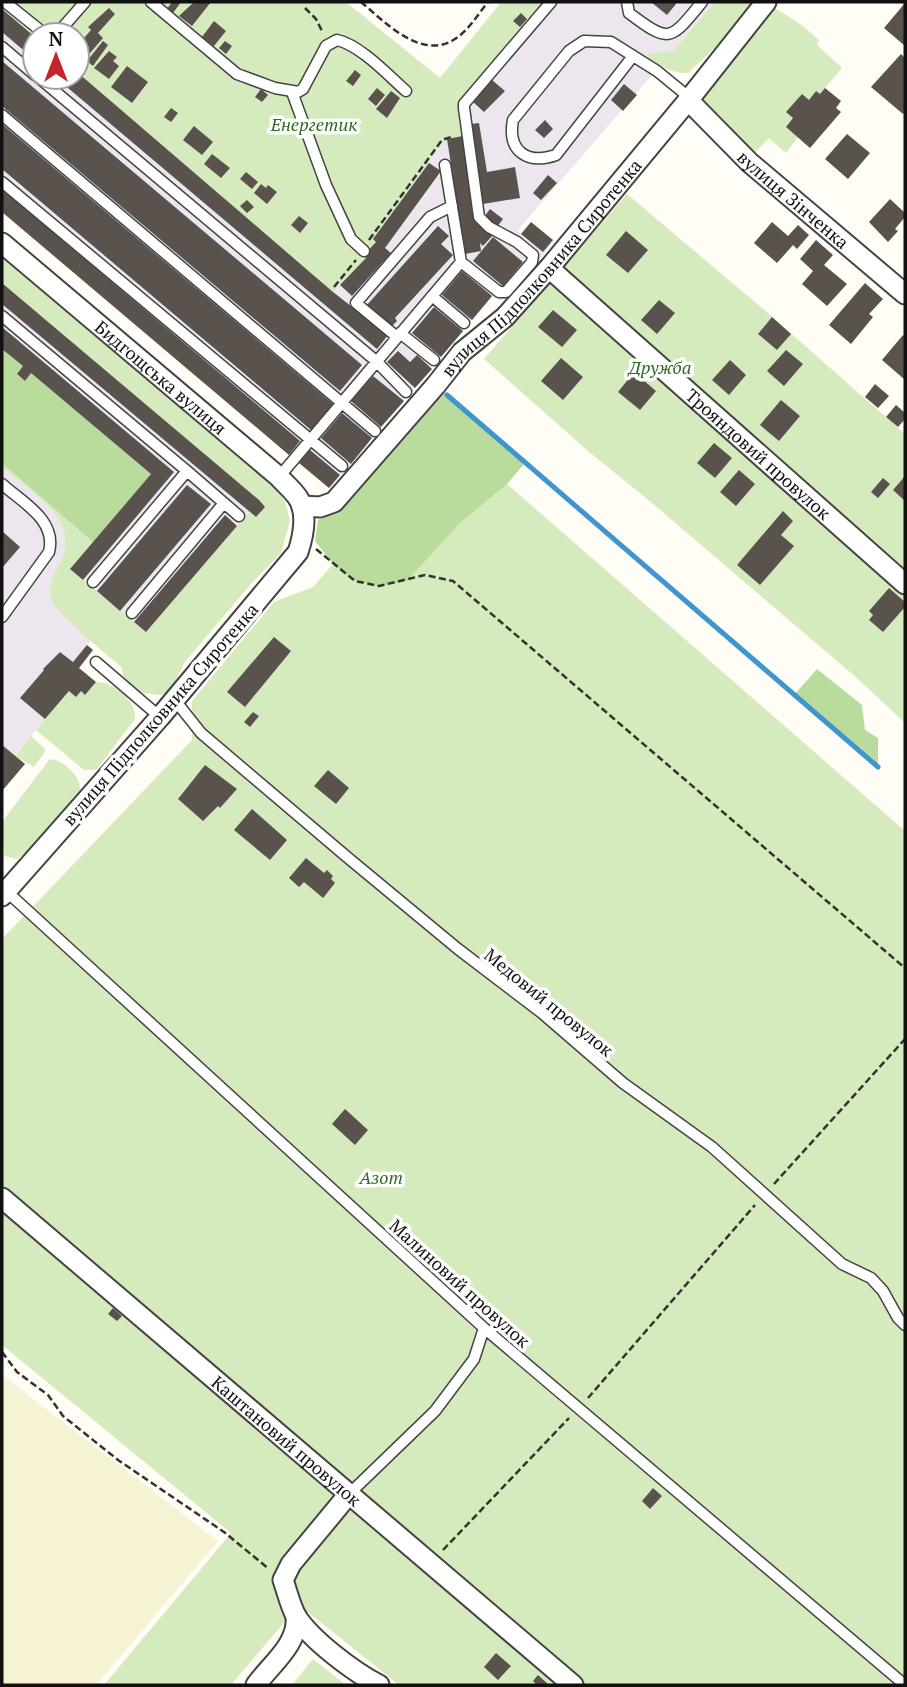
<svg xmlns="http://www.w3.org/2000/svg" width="907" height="1687" font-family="'PT Serif',serif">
<rect width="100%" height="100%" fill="#fffdf5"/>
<path fill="#eee6ef" d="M555,2h160l-197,228 3,4 10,-12 22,18 -18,28 -29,32h-8l-6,-3 -163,191 -34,-31 -6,-2 -287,-243v-203l33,28v40h42l296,162 55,-78 18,-22 27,-4 -5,-30z
M2,283l257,217 -113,132 -49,12 -6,-4 -18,22 -13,-10 -9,11 18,28 -54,64 10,9 -23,27z"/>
<path fill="#f6f3d4" d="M2,1375l216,166 -122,144h-94z"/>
<path fill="#d5ebbd" d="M2,2h344l94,76 61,-76h54l-86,103 4,30 -27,4 -18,22 1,2 -56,76 3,3 -11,13 1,3 -33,34 -256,-220v-37l-42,2 -33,-28z
M715,2h41l-18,24 -50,47c-19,0 -28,-7 -42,-19l27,-3z
M774,8c17,9 31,19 45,32l-2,5 25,23 -22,26 -4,-3 -7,9 -7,-6 -15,18 6,6 -7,9 12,10 -12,16 -17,-15 -15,16 -51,-47 -1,-9 66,-86z
M627,194l142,120 136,120v289l-47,-44 -206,-176 -64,-52 -104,-92z
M2,255l275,232 8,15 5,19 -9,32 -31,32 -66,78 -12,26 -4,4 -8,2 -18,-2 -18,-15 -3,-12c-14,-11 -65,-53 -70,-67 -4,-13 3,-25 9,-36 23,-43 -30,-71 -58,-96v-4l91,79 -22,28 75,62 103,-120 7,5 8,-10 -10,-11 -252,-213z
M507,484l398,347v854h-506l-100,-80 -68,80h-127l127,-152 -229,-188v-406l190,-199v-39l82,-99 39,-15 20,-23 22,17 103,-56z
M96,682c17,-1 41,19 39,37l-39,51h-12l-48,-40 33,-39h12l4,4z
M31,736l14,13v3l-11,15 -19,-11z
M54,759c12,5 27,17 26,31l-53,61 -10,8 -13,-3 -2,-34 47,-62z
M313,1659l33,26h-54z"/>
<path fill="#b9dc9c" d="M2,349l21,17 -6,9 8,6 6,-8 120,101 -58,68 -91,-79z
M436,385l89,78 -18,21 -49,41 -51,56 -28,5 -24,-5 -22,-17 -18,-23 3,-21 36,-24z
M817,669l45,36 3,25 13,8v29l-84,-72z"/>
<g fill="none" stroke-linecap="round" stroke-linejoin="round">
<path stroke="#3f96cf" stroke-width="5" d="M447,395l431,372"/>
</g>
<path fill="#5a524d" d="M172,2h9l-8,11 -6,-4z
M194,2h17l-19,24 -13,-10z
M651,2h23l2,2 -9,11z
M905,3v43l-21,-18z
M109,8l6,6 -17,19 5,5 -24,28 -2,-31h-13l7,-8 13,11 7,-8 -3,-3z
M2,9l33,28v23l-33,-28z
M521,13l6,6 -7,8 -7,-6z
M214,21l12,10 -12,15 -12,-9z
M103,41l5,4 -15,21 -6,-5z
M225,41l7,5 -6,8 -7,-6z
M109,51l8,6 -4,4 6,5 -10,13 -15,-11z
M901,54l4,4v54l-2,2 -32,-27z
M2,61l360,304 -22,26 -338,-285z
M127,66l21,16 -16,21 -21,-16z
M355,70l6,5 -8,11 -7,-5z
M77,72l256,220 55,43 -11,14 -322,-272h22z
M492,80l13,11 -21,21 -12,-11z
M624,84l13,11 -14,16 -12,-11z
M377,88l8,7 -9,11 -8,-7z
M825,88l16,13 -5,7 5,4 -31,36 -24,-21 7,-9 -7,-6 16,-18 7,6 7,-9 4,3z
M261,89l7,6 -6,7 -7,-5z
M391,91l9,7 -13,20 -11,-9z
M171,108l7,5 -7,9 -7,-5z
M545,120l8,9 -9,9 -9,-8z
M479,123l8,49 28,-5 5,31 -37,6 -12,-80z
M2,124l331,280 -22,26 -309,-261z
M194,126l19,16 -11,13 -19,-15z
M847,134l23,19 -22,26 -23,-20z
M463,136l13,87 17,12 -10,11 -3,-3 1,8 -16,3 -18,-115z
M212,154l18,14 -9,10 -17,-14z
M429,163l12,8 -56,77 6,5 -39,43 -12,-11 26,-27 -2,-3 12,-13 -3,-3z
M246,172l12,10 -6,7 -12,-10z
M548,175l9,8 -16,17 -8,-7z
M261,184l5,4 2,-3 9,7 -10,12 -13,-11z
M2,189l298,252 -11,14 -287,-243z
M890,199l15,14v4l-10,12 3,2 -10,11 -19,-20z
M247,200l7,7 -7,6 -7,-7z
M490,209l13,10 -6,8 -13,-10z
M299,216l9,7 -8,10 -9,-8z
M531,222l22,18 -10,12 -22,-18z
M772,222l16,14 10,-11 11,10 -12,14 -4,-4 -16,18 -23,-20z
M438,226l11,10 -8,8 12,11 -58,63 2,3 -7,7 -24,-22z
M626,231l22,19 -20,23 -22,-18z
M493,237l30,25 -20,24 -30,-25z
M816,240l17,15 -9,10 23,19 -20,22 -25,-22 11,-13 -13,-12z
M462,271l30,25 -20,24 -30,-25z
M2,283l257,217 6,7 -9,10 -254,-213z
M865,283l18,16 -14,15 4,3 -22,27 -22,-19z
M659,300l16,13 -18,21 -16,-14z
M434,307l29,24 -22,26 -29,-24z
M553,310l24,20 -15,17 -24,-20z
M772,317l19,17 -14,16 -19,-16z
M2,327l172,145 -91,108 -13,-11 81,-95 -120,-101 -6,8 -8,-7 6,-8 -21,-17z
M903,335l2,2 -1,42 -22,-19z
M786,350l17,14 -19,22 -17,-15z
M398,351l12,11 7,-7 15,14 -17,19 -28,-26z
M561,358l22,19 -20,23 -22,-19z
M730,360l16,15 -17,20 -17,-15z
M634,372l22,19 -16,19 -22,-18z
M373,376l31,25 -23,26 -30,-26z
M875,384l14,12 -11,12 -13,-11z
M781,400l19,16 -21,25 -19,-16z
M896,405l9,8v6l-7,8 -12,-10z
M342,413l30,25 -21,26 -30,-26z
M714,443l18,15 -17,20 -18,-15z
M310,450l30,25 -11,13 -30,-25z
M739,470l16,14 -19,22 -16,-14z
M905,476v25l-12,-11z
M883,478l7,6 -12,14 -7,-6z
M187,485l24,19 -91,107 -23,-20z
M783,511l10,10 -12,14 13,11 -34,39 -23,-20z
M225,515l12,11 -91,106 -12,-10z
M2,531l18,16 -18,21z
M889,588l16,14v5l-22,25 -14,-12 4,-5 -4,-4z
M274,637l17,14 -46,56 -18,-15z
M87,645l6,5 -14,18 17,14 -11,13 -4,-4 -5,6 -7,-6 -24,28 -25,-21 24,-28 -1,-1 17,-17 13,10z
M253,712l6,4 -9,11 -6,-5z
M2,745l23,19 -23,27z
M205,765l32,24 -17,19 -2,-2 -15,15 -25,-22z
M328,770l21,18 -13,16 -22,-18z
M252,809l35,31 -17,20 -36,-30z
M306,858l18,15 3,-3 6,6 -2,3 4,4 -12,15 -19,-16 -5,5 -10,-9z
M345,1109l23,21 -13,15 -23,-21z
M113,1308l9,8 -5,5 -9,-7z
M653,1488l9,8 -12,13 -8,-8z
M496,1653l15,13 -13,14 -14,-13z
M538,1675l11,10h-12l-4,-4z"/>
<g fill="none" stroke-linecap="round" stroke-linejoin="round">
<defs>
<path id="lane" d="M5,2l41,33
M151,2l86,72 38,14 23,4 5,-3 23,-43 11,-6c23,5 51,35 69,51
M627,2l2,11c41,31 41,28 73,-11
M56,35l29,-33
M2,47l33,28
M633,56l-77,99c-29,10 -49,-4 -43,-35l56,-69 15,-10 27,1 46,29 33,27
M38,77l338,284 30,31
M292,92l34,93 25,54 13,12
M2,115l373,316
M2,182l340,284
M461,262l38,30h7l26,-30 1,-7 -16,-13 -28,-15 -10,-10 -15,-109v-4l87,-102
M432,296l32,27
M2,316l185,155
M400,333l34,27
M397,337l-41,-34 74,-86 22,-11
M279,477l182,-215 -16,-97
M2,484c21,19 55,36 47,68l-47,65
M224,503l15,13
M93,582l94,-111 37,32 -92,110
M96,662l64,55
M174,699l27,34 146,124 111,92 84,64 81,70 89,64 130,117 29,14 12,13 15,27 7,7
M5,890l479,438 421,357
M348,1495l87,-84 39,-52 10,-31"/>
<g id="street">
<path id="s1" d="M688,100l61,62 156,132"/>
<path id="s2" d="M2,243l277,234c6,7 14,13 19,21 10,15 5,39 0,54l-138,165 -158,179"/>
<path id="s3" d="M549,268l356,316"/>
<path id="s4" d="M302,506l18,1 14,-5 102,-117 26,-33 43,-35 44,-49 141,-170 76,-96"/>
<path id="s5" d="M2,1198l571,487"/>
<path d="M348,1495l-57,69 -8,16c4,11 7,25 13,36 15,24 58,56 83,69"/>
<path d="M256,1685c15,-21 43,-41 40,-69"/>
</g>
</defs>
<use href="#lane" stroke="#444" stroke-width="13"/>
<use href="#street" stroke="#444" stroke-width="23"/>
<path stroke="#333" stroke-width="2.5" stroke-dasharray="7 3.5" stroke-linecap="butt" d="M361,2c24,20 60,59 94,37 14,-9 23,-25 33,-37
M305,8l11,11 7,14
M369,240l73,-100 12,-4
M334,287l22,-27
M316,549l39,32 24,5 46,-11 28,6 452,387
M774,1184l131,-145
M2,1352l15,20 31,23 15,21 55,44 106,72 45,37
M588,1398l167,-193
M443,1550l126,-132"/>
<use href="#lane" stroke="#fff" stroke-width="10"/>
<use href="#street" stroke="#fff" stroke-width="19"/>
</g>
<g text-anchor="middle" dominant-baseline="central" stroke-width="7" stroke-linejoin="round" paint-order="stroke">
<g font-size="18" font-style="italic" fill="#2f6b1f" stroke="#fff">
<text x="314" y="124">Енергетик</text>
<text x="660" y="367">Дружба</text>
<text x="381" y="1177">Азот</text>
</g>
<g font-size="18" fill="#111" stroke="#fff">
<text stroke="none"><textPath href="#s1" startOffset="145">вулиця Зінченка</textPath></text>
<text stroke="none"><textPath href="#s4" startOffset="346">вулиця Підполковника Сиротенка</textPath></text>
<text stroke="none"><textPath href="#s2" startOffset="208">Бидгощська вулиця</textPath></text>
<text stroke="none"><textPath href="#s3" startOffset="280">Трояндовий провулок</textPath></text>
<text transform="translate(160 714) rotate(-49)">вулиця Підполковника Сиротенка</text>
<text transform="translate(549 1002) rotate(39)">Медовий провулок</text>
<text transform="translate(460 1283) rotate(42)">Малиновий провулок</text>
<text stroke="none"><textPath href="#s5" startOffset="374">Каштановий провулок</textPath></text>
</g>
</g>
<rect width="907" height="1687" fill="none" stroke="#111111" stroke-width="7"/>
<g transform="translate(56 56)"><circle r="33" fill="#ffffff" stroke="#a0a0a0" stroke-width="2"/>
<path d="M0-5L12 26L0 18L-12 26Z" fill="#c4262e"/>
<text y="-10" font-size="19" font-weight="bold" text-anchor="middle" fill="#111111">N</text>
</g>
</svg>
